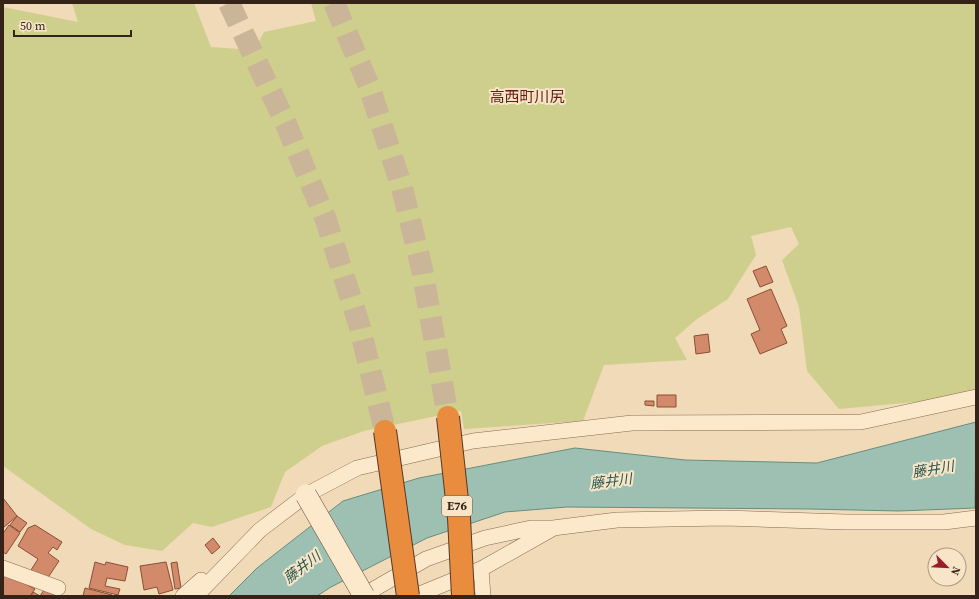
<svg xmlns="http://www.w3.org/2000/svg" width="979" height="599" font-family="'Source Serif 4','Noto Sans JP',serif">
<rect width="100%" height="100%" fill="#f1dab8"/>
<path fill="#cecf8c" d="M72,3h122l17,44 43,3 10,-18 52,-11 -5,-18h665v387l-49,11 -88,8 -32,-38 -8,-64 -17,-47 17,-16 -8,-17 -40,9 5,19 -28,44 -31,20 -22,19 12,22 -83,5 -21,56 -119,8 -3,-18 -97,20 -42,15 -37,26 -14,35 -59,20 -19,-4 -31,28 -37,-6 -34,-16 -88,-63v-459l75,15z"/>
<path fill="#9dc0b2" stroke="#658e7f" d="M976,422l-1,86 -76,3 -90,-2 -242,-2 -62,5 -78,26 -96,49 -14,9h-88l28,-28 86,-67 76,-23 156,-30 110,12 132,3z"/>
<path fill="#d38a6a" stroke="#894e36" d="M766,266l7,16 -13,5 -7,-16z
M771,289l16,37 -6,3 6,14 -27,11 -9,-20 9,-4 -13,-31z
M708,334l2,18 -14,2 -2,-18z
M657,395h19v12h-19z
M645,401h9v5l-9,-1z
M3,498l14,18 -14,12z
M17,516l10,7 -7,9 -10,-7z
M9,525l11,8 -14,21 -3,-2v-21l1,1z
M35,525l27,17 -5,8 -4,-3 -5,6 11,8 -14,21 -14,-12 7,-11 -20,-13 10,-18z
M213,538l7,9 -8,7 -7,-9z
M95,562l10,3 1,-3 22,5 -3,14 -18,-3 -2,8 15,3 -2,6 -29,-7z
M166,562l7,28 -14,4 -2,-7 -13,3 -4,-24z
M177,562l4,26 -6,1 -4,-26z
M3,572l32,17 -5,7h-27z
M85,588l27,7 -1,1h-28z
M44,590l19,6h-32l2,-4 7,4z"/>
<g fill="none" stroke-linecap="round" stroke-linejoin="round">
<path stroke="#cbb598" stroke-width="22" stroke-dasharray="22 11" stroke-linecap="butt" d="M229,3l57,121 40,96 33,104 26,107
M334,3l35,83 33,102 20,81 26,148"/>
<defs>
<path id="street" d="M3,568l55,20
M481,569l2,27
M183,596l18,-16
M196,596l64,-66 46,-35 51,-27 116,-27 159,-18 229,-1 115,-25
M362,596l64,-37 59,-21 46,-10h22l64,-8 107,-2 122,4h98l32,-4
M415,596l66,-27 71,-40"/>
</defs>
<use href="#street" stroke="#886952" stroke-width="16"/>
<use href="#street" stroke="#fce8cb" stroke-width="15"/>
<defs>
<path id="secondary-bridge" d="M306,495l58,101"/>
<path id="highway-bridge" d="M448,417l11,101 4,78
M385,431l23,165"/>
</defs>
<use href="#secondary-bridge" stroke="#694a36" stroke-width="22" stroke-linecap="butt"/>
<use href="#highway-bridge" stroke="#543827" stroke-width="24" stroke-linecap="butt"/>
<use href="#secondary-bridge" stroke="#fce8cb" stroke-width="21"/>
<use href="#highway-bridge" stroke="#ea8c3e" stroke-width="22"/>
</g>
<g text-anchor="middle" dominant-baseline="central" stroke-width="4" stroke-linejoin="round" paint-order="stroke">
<rect fill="#f8e5c8" stroke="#705d4e" stroke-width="1" x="442" y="496" width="30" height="20" rx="3"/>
<g font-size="12" font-weight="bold" fill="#352319">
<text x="457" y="506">E76</text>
</g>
<g font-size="14" font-style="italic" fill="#26564e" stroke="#f8e5c8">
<text transform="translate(933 469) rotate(-9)">藤井川</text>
<text transform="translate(611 481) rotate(-7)">藤井川</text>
<text transform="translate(302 567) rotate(-38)">藤井川</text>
</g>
<g font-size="15" fill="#651d15" stroke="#f8e5c8">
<text x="527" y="96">高西町川尻</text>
</g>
</g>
<rect width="979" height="599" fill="none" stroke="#352319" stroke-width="8"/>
<g transform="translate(947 567) rotate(114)"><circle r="19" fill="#f8e5c8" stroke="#aa9782"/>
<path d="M0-3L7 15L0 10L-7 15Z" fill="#9b1d2c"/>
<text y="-6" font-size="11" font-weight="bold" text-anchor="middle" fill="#352319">N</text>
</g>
<path d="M14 30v6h117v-6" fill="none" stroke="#352319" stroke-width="2"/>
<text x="20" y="30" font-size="12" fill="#352319" stroke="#f8e5c8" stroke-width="3" paint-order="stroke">50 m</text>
</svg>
